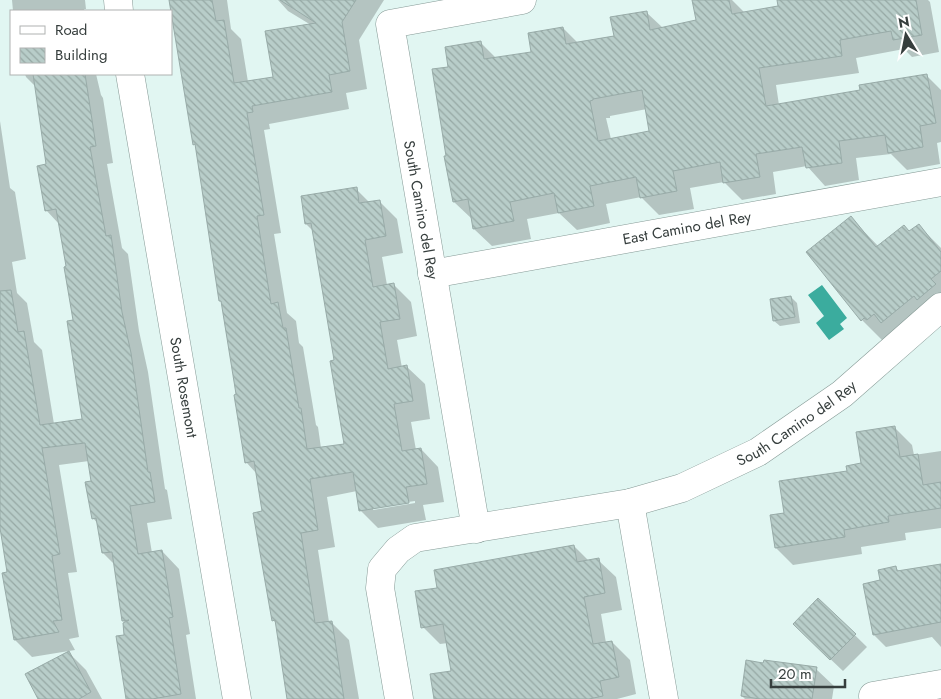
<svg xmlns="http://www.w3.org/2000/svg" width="941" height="699" font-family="Jost,sans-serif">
<defs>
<pattern id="building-back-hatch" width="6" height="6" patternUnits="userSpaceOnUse" patternTransform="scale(1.25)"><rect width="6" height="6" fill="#b8cdc9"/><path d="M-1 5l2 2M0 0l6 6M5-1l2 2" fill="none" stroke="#96a8a4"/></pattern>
</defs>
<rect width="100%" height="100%" fill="#e1f6f2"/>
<path fill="#3bac9e" d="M822,285l25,33 -7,6 4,5 -15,11 -13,-17 8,-7 -16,-21z"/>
<path fill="#0003" fill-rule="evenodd" d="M12,0h73l1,9h-2l1,2h-72z
M171,0h56l4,29 10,10 7,43 26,-4 37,-53 -23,-14 -10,-11h106l-25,40 8,49 -21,4 3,16 -80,15 1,5 -6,1 17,103 -7,1 13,79 9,8 3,22 4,4 13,78 2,2 3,21 25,-3 -10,-83 -22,-130 -8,-8 50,-35 14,14 10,-1 17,17 6,34 -21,4 5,28 6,-1 18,18 6,34 -20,4 5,28 5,-1 18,17 5,35 -19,3 5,28 5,-1 17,18 6,35 -21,3 3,15 -48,8 -18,-18 -3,-19 -30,6 8,50 -17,3 11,72h2l18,18 10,59h-70l-13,-76 -3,-3 -9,-108 -7,-38 -11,-12 -8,-67 -16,-92 -2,-2 -11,-63h1l-14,-92 -2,-2zM415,501v2l-42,7v-3z
M704,0h28l13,13 35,-6 -1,-7h149l2,2 9,50 -27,5 -8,-8 -48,9 3,15 -83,12 3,20 82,-14 66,-15 14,14v52l-4,1 3,21 -33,6 -16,-16 -35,4 3,22 -34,6 -18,-20 -34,6 3,22 -34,6 -18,-18 -34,6 4,21 -35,6 -18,-18 -35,7 4,19 -33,7 -18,-17 -32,6 4,20 -39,7 -18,-17 -2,-10 -18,-17 -7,-45 2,-89 32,-25 15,15 36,-5 31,-25 15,15 37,-6 31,-25 17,16 34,-7zM647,109l4,23 -40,7 -5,-21h4v-2z
M25,74h71l5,21 2,3 10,65 -6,1 15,84 6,6 11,77 9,41 17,117 2,1 5,29 -25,4 5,30 10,-2 17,18 11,65 -4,1 10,64h-68l-2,-76 -3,-2 -8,-56 -12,-12 -5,-29 -5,-6 -1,-36 -3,-21 -30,4 18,107 -9,1 11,64 -10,2 6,11 -43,7 -17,-17 -6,-67 -9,-53v-399l10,67 5,4 11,67 -14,3 5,31 10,10 7,39 8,8 12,74 29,-4 -9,-99 -7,-54 -8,-43 -13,-14 1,-45 -11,-78 -10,-10z
M851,218l28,29 30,-14 9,-8 23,23v72l-57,22 -22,-22z
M791,297l6,6 3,20 -20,3 -6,-5z
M894,427l18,18 2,10 27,-4v77l-36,5 1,7 -45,7 1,7 -69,11 -17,-17 9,-34 77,-50z
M574,546l15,15 9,-1 18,17 6,33 -21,4 5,29 6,-1 18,18 6,34 -19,5h-182l18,-27 -5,-29 -8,1 -17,-17 15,-38z
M941,565v82l-9,-10 -46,10 -12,-12 8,-54 14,-13 4,4z
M818,599l49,48 -24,24 -37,-35z
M69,653l17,17 16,29h-63z
M816,669l18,17 -2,13h-87l-3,-3z"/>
<path fill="url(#building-back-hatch)" stroke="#98aba8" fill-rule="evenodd" d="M169,0h43l4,21 8,-1 10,63 39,-6 -8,-46 51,-8 -36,-23h76l-14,22 8,49 -21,4 3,17 -80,14 1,6 -6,1 17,102 -7,1 14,88 7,-2 5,26h3l13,80h2l6,41 37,-5 -14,-83 4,-1 -23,-137 -6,1 -4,-28 56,-9 2,16 21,-3 6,36 -21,4 8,47 21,-4 6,36 -20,3 8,47 19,-4 6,36 -19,3 8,47 19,-3 6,36 -21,3 3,16 -50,8 -6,-39 -43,7 8,51 -17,3 14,90 17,-2 12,78h-57l-12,-79 -3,1 -19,-108 9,-2 -8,-50 -9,2 -11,-68 2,-1 -15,-93h-2l-24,-157 -2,1z
M692,0h37l3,14 46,-8 -1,-6h139l6,35 -29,5 -2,-9 -51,9 2,16 -83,12 7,38 94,-16 -1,-5 68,-11 9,49 -16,3 3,21 -35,6 -3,-18 -46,6 3,22 -36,5 -4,-21 -46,7 4,23 -37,6 -3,-21 -47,9 4,20 -37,7 -4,-21 -46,9 4,20 -36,7 -4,-20 -44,9 4,19 -41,8 -5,-30 -15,3 -9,-46h2l-14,-87 16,-2 -3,-20 36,-6 3,18 47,-7 -3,-19 35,-6 3,17 48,-8 -4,-19 37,-6 3,19 46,-10zM642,90l7,41 -51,10 -8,-40 3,-1v-1z
M33,74h52l11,72 -6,1 16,89 5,-1 11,77 9,41 17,119h2l5,30 -25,4 8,48 24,-4 11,67 -4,1 12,76 -29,5h-26l-10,-63 8,-1 -1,-12 6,-3 -7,1 -10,-69 -10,1 -6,-35 -4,1 -7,-37 6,-1 -6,-38 -43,5 18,106 -8,2 10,64 -9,1 6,11 -45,8 -12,-67 5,-1 -7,-44v-237l11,-1 7,42 6,-1 16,94 42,-6 -15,-98 6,-1 -9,-53 2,-1 -10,-57 -11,2 -8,-45 9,-2z
M851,216l25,31 28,-22 5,6 10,-7 22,28v19l-10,8 5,5 -19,16 -3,-4 -33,27 -7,-9 -7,6 -3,-2 -3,3 -55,-69z
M791,296l4,21 -22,4 -3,-22z
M895,426l5,31 18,-3 5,31 18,-3v26l-53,8 1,6 -45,8 1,7 -70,11 -5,-33 14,-2 -5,-32 68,-10 -1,-5 15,-3 -5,-31z
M574,545l3,17 22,-4 6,35 -21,4 9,47 19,-3 7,36 -19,4 3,15 -14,3h-155l-4,-25 21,-3 -8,-47 -22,4 -6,-37 22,-3 -3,-18z
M941,564v58l-68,13 -10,-51 17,-4 -2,-10 18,-4 1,5z
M818,598l38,36 -26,26 -37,-36z
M69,651l22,41 -12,7h-41l-13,-25z
M746,660l17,3 1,-3 53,7 -5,32h-52l-19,-3z"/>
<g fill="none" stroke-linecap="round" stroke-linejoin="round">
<defs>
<g id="minor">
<path d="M118,0l1,11"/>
<path id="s1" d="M130,74l107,625"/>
<path id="s2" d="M432,274l509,-92"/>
<path d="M630,503l34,196"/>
<path d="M476,529l-86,-505 132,-24"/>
<path id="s3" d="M399,699l-19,-111 2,-19 16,-19 17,-12 215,-35 52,-15 76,-36 84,-58 99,-87"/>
<path d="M874,699l-1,-3 68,-12"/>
</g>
</defs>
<use href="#minor" stroke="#869a96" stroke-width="29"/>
<use href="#minor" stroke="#fff" stroke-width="28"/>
</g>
<g text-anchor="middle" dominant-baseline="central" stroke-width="4" stroke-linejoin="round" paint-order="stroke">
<g font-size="15" fill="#363e3d" stroke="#fff">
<text transform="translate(421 210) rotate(80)">South Camino del Rey</text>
<text stroke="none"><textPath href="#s2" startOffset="259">East Camino del Rey</textPath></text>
<text stroke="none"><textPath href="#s1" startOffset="318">South Rosemont</textPath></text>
<text stroke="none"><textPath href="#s3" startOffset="581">South Camino del Rey</textPath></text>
</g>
</g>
<rect x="10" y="10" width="162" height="65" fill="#ffffff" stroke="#afb2b1"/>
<rect x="20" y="26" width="25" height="8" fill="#ffffff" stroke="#afb2b1"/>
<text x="55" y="35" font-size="15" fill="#363e3d">Road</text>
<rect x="20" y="48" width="25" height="15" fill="url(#building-back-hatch)" stroke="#afb2b1"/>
<text x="55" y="60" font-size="15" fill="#363e3d">Building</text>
<g transform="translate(906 35) rotate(350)" stroke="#ffffff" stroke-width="4" paint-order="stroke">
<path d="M0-4L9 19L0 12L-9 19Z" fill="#363e3d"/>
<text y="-8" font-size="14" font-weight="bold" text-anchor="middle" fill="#363e3d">N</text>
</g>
<path d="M771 679v8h74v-8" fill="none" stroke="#363e3d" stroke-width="2.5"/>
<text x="778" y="679" font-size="15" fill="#363e3d" stroke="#ffffff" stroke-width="4" paint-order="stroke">20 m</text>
</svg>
